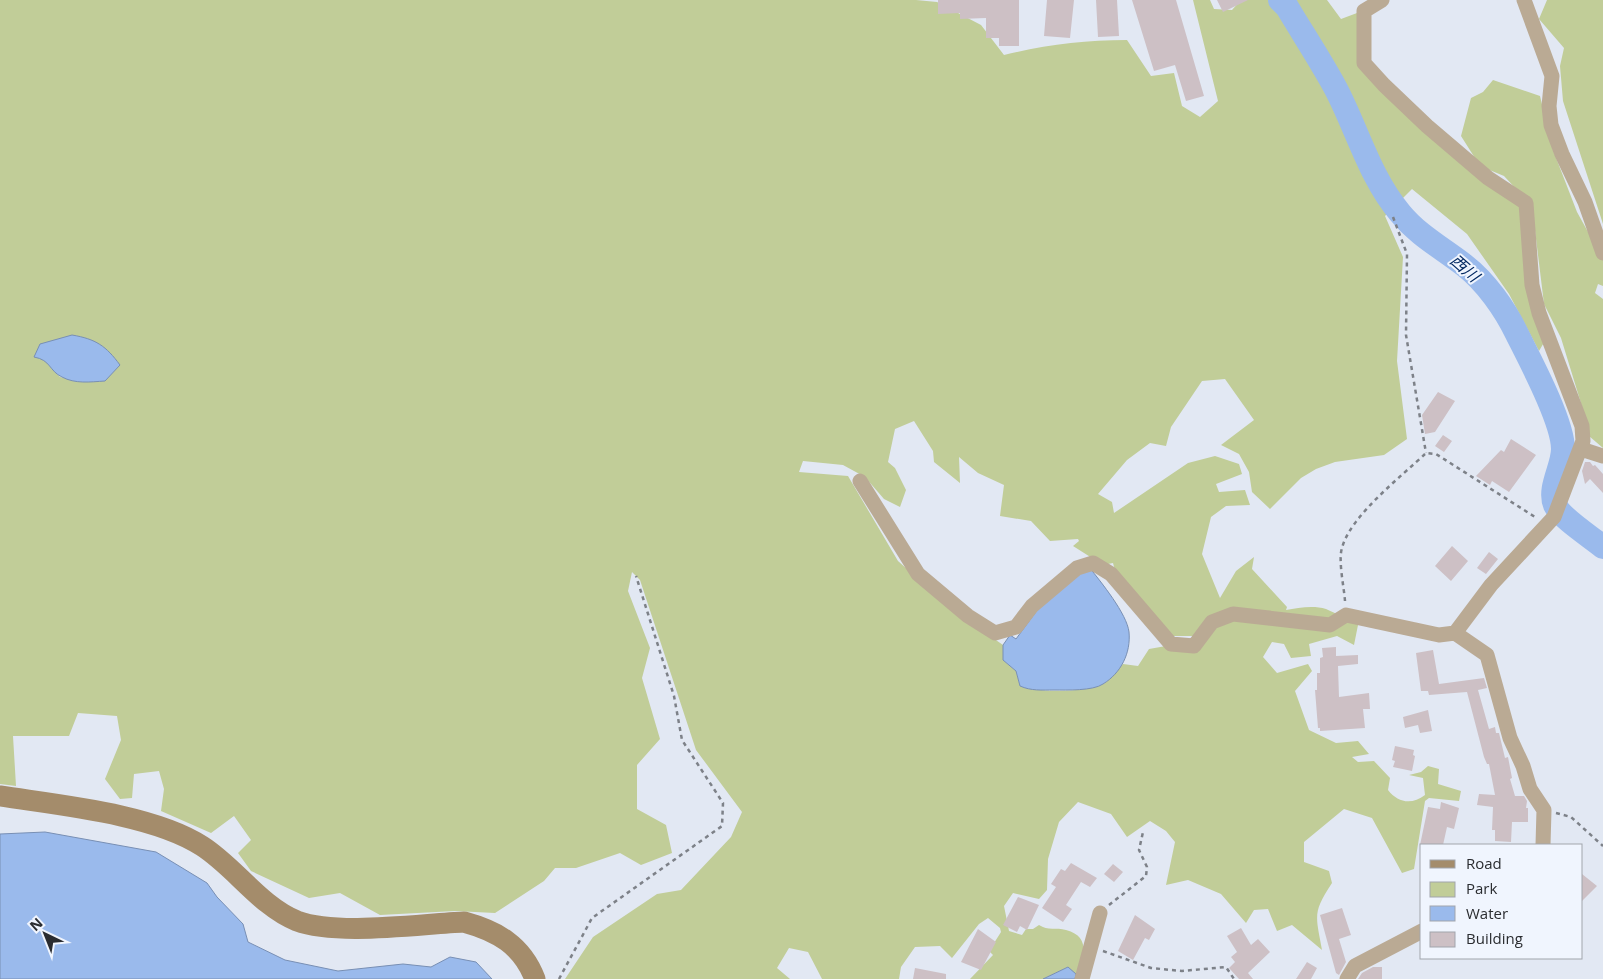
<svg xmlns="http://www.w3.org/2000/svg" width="1603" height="979" font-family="'Open Sans','Noto Sans JP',sans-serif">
<rect width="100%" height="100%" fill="#e2e8f3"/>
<path fill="#c1cd98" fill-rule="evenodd" d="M0,0h916l21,2 44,23 23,30c41,-10 80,-15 123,-15l24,36 23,-3 8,33 18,11 18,-16 -25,-101h17l4,9 18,1 9,-10h86l14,19 16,-6 3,51 162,143 24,132 -7,12 -30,-57 -42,-60 -55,-45 -27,27 18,41 -6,104 10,78 -23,16 -49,7 -19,7 -15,9 -31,31 -18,-17 -3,-20 -10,-18 -18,-9 33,-25 -29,-41 -23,2 -31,46 -5,19 -16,-3 -23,17 -29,34 14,8 2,11 74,-50 27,-7 24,8 3,10 -26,10 3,8 26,-2 5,15 -24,1 -15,11 -9,37 18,44 16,-27 18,-14 -2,12 35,38 -1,3c12,-2 27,-5 40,-1 12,5 19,11 33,11l-5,25 -17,-9 -28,8 2,12 -20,2 -7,-14 -12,-2 -9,15 14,16 31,-9 4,7 -17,20 14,39 27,13 22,-2 11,13 -17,3 6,5 16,-1 16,17 -2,12c10,13 24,15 37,5l-2,-17 -14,-3 12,-3 7,-6 11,3 -1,15 23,7 -2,10 -30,-3 -4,3 -11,68 -12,4 -30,-55 -28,-9 -40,33v20l25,9 3,12c-20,30 -16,33 -10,67l-30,-25 -15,6 -9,-22 -14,1 -8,13 -25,-29 -33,-14 -22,5 9,-43 -9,-11 -16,-10 -23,16 -16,-23 -33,-12 -19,20 -11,37 -1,31 -8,9 -26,-6 -9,13 5,25 13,4 4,-6h7l6,-4c9,6 17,2 27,5 27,7 16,30 12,49l-10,-12 -25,12h-73l23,-24 -4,-4 12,-19 -1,-4 -12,-10 -9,6 -27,34 -12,-12 -25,1 -14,20 -2,12h-77l-14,-27 -19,-4 -12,20 13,11h-225l28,-42 64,-43 24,-4 50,-53 11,-25 -46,-62 -56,-170 -8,-8 -4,19 22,57 -8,30 18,61 -23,26v44l29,16 6,28 -31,12 -21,-12 -44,15h-21l-11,13 -49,32 -40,-2 -75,4 -40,-22 -31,5 -58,-27 -13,-18 13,-13 -17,-24 -23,17 -50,-22 3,-22 -5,-18 -25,3 -2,24 -12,1 -15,-20 16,-39 -4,-24 -39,-3 -9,23h-56l3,50 -16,-2zM44,359l38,23 -22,-5zM914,421l19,30 1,11 26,21 -1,-26 19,16 26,12 -4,31 31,5 19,20 28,-2 1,2 -6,5 30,19 10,-2 5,19 52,54h24l6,11 -34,-1 -17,3 -11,17 -15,-2c-6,6 -14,18 -22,21 -17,7 -65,8 -81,1l-4,-15 -13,-11v-15l-53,-37 -52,-47 -50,-85 -49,-4 4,-11 40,4 22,12 19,22 16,8 6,-17 -11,-22 -7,-6 7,-33z
M1547,0h56v224l-40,-123 -3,-35 4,-18 -25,-29z
M1493,80l47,16 13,54 24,62 26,47v27l-5,-2 -3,9 8,6v149l-14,-12 -5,-23 -23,-75 -17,-34 -12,-98 -28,-30 -24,-10 -19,-30 10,-38 12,-6z"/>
<path fill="#9abaec" stroke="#788fb4" d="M72,335c24,4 34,11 48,30l-15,16c-15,1 -30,3 -43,-4 -13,-6 -11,-17 -28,-20l6,-13z
M1089,567c12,15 38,47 40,65 2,21 -8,41 -26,52 -10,7 -37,6 -49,6 -12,0 -23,1 -34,-4l-4,-15 -13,-11v-15l7,-10 6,4 27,-37z
M45,832l111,20 51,31 10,14 26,27 5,18 37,18 53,11 65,-7 28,3 19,-10 26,5 16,17h-492v-145z
M1068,967l8,7 -1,5h-32z"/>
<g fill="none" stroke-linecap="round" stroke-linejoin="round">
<path stroke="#9abaec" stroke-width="24" d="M1280,0l7,7c16,27 34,54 49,82 21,40 34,89 64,124 18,22 42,35 64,52 22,17 41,44 53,69 13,26 46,88 46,115 0,18 -15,39 -8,56 6,13 36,32 48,42"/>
</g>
<path fill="#cdc0c5" d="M938,0h81v46h-20v-8h-13v-20l-26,1v-6l-22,1z
M1047,0h27l-4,38 -26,-2z
M1096,0h21l2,36 -21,1z
M1132,0h44l28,96 -18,5 -11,-36 -21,6z
M1217,0h31l-25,12z
M1438,392l17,9 -20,31 -10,2 -3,-19z
M1443,435l9,6 -8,11 -9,-6z
M1511,439l25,16 -27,37 -17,-11 -2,4 -14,-9 25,-26 3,2z
M1585,462h5l3,4 2,-1 8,9v19l-13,-14 -5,5 -3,-13z
M1452,546l16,15 -17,20 -16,-15z
M1489,552l9,7 -12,15 -9,-6z
M1336,647v9l22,-1v9l-20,2 1,31 30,-4 1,16h-7l2,19 -45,3v-3h-2l-3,-38h2v-17h3v-15l3,-1 -1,-9z
M1433,650l6,34 45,-6 3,10 -9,2 11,39 6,-2 1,6h3l6,25 3,-1 4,21 -2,1 5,17h9l3,5 -1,7h2v14h-16l-1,20 -16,-1v-11h-3l1,-23 -16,-2 2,-11 16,1 -6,-31h-2l-3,-7 -17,-65 -38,3 -1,-4h-7l-5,-38z
M1428,710l4,21 -12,2 -2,-8 -13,3 -2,-11z
M1395,746l19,4 -1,5 2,1 -3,15 -19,-4 2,-6 -3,-1z
M1441,802l18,6 -5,21 -7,-2 -4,18h-23l8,-38 12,2z
M1071,863l26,15 -7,9 -9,-5 -15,23 6,4 -9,13 -21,-14 14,-21 -5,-3 10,-15 4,2z
M1113,864l10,8 -9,10 -10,-8z
M1582,874l15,12 -15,15z
M1018,897l21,8 -12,25 -7,-4 -3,6 -14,-7z
M1342,908l9,27 -12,4 7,23 -7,13 -3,-2 -16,-58z
M1135,915l20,14 -6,11 -4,-2 -12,22 -15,-9z
M1241,928l10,17 7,-6 12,13 -22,21 5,6h-14l-10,-11 6,-6 -4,-5 6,-5 -10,-16z
M978,929l18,13 -15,28 -20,-8z
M1307,962l10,6 -6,11h-15z
M1373,967h9v12h-24l4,-6z
M915,968l31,6v5h-33z"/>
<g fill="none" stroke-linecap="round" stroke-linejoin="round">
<path stroke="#7d8188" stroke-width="2.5" stroke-dasharray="4 4" stroke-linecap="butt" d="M1393,217l14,37 -1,81 20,118
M1345,601c-1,-14 -7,-41 -3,-53 8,-32 60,-72 84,-95l10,1 99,63
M1556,813l15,4 32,29
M1109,905l37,-29 1,-9 -8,-17 4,-18
M1103,951l48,17 31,3 44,-4 8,12
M559,979l33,-61 130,-92 1,-23 -41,-63 -8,-44 -38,-120"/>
<path stroke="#baaa94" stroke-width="15" d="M1524,0l28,76 -3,30 2,19 11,29 23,48 18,51
M1581,449l22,7
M860,481l58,93 50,42 27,17 21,-6 16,-21 45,-38 16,-5 18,11 60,70 23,2 18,-24 21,-8 97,11 16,-10 93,20 16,-2 36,-48 63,-68 29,-76 -1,-15 -43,-113 -7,-28 -6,-82 -38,-25 -61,-52 -43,-41 -20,-22v-52l18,-11
M1455,633l32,22 23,83 13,28 7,23 14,21 -1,35
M1082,979l18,-66
M1347,979l8,-13 67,-35"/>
<path stroke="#a48c6b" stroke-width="21" d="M0,796c58,9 153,18 202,50 33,21 58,60 95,75 40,15 122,3 167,1 33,9 58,23 71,57"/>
</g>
<g text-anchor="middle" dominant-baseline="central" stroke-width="4" stroke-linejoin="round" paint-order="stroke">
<g font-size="16" font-style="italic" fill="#042a63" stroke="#f0f5fe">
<text transform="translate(1465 268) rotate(41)">西川</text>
</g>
</g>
<rect x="1420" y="844" width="162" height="115" fill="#f0f5fe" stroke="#a1a5ac"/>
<rect x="1430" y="860" width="25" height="8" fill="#a48c6b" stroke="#a1a5ac"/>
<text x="1466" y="869" font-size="15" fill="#2a2c30">Road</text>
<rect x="1430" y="882" width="25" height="15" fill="#c1cd98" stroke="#a1a5ac"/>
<text x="1466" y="894" font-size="15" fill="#2a2c30">Park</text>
<rect x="1430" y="906" width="25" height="15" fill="#9abaec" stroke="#a1a5ac"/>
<text x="1466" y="919" font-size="15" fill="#2a2c30">Water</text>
<rect x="1430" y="932" width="25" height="15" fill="#cdc0c5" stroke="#a1a5ac"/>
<text x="1466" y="944" font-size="15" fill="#2a2c30">Building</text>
<g transform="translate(45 934) rotate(317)" stroke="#f0f5fe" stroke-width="4" paint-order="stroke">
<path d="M0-4L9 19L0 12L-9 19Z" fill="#2a2c30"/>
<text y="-8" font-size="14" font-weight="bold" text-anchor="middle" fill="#2a2c30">N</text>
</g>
</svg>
